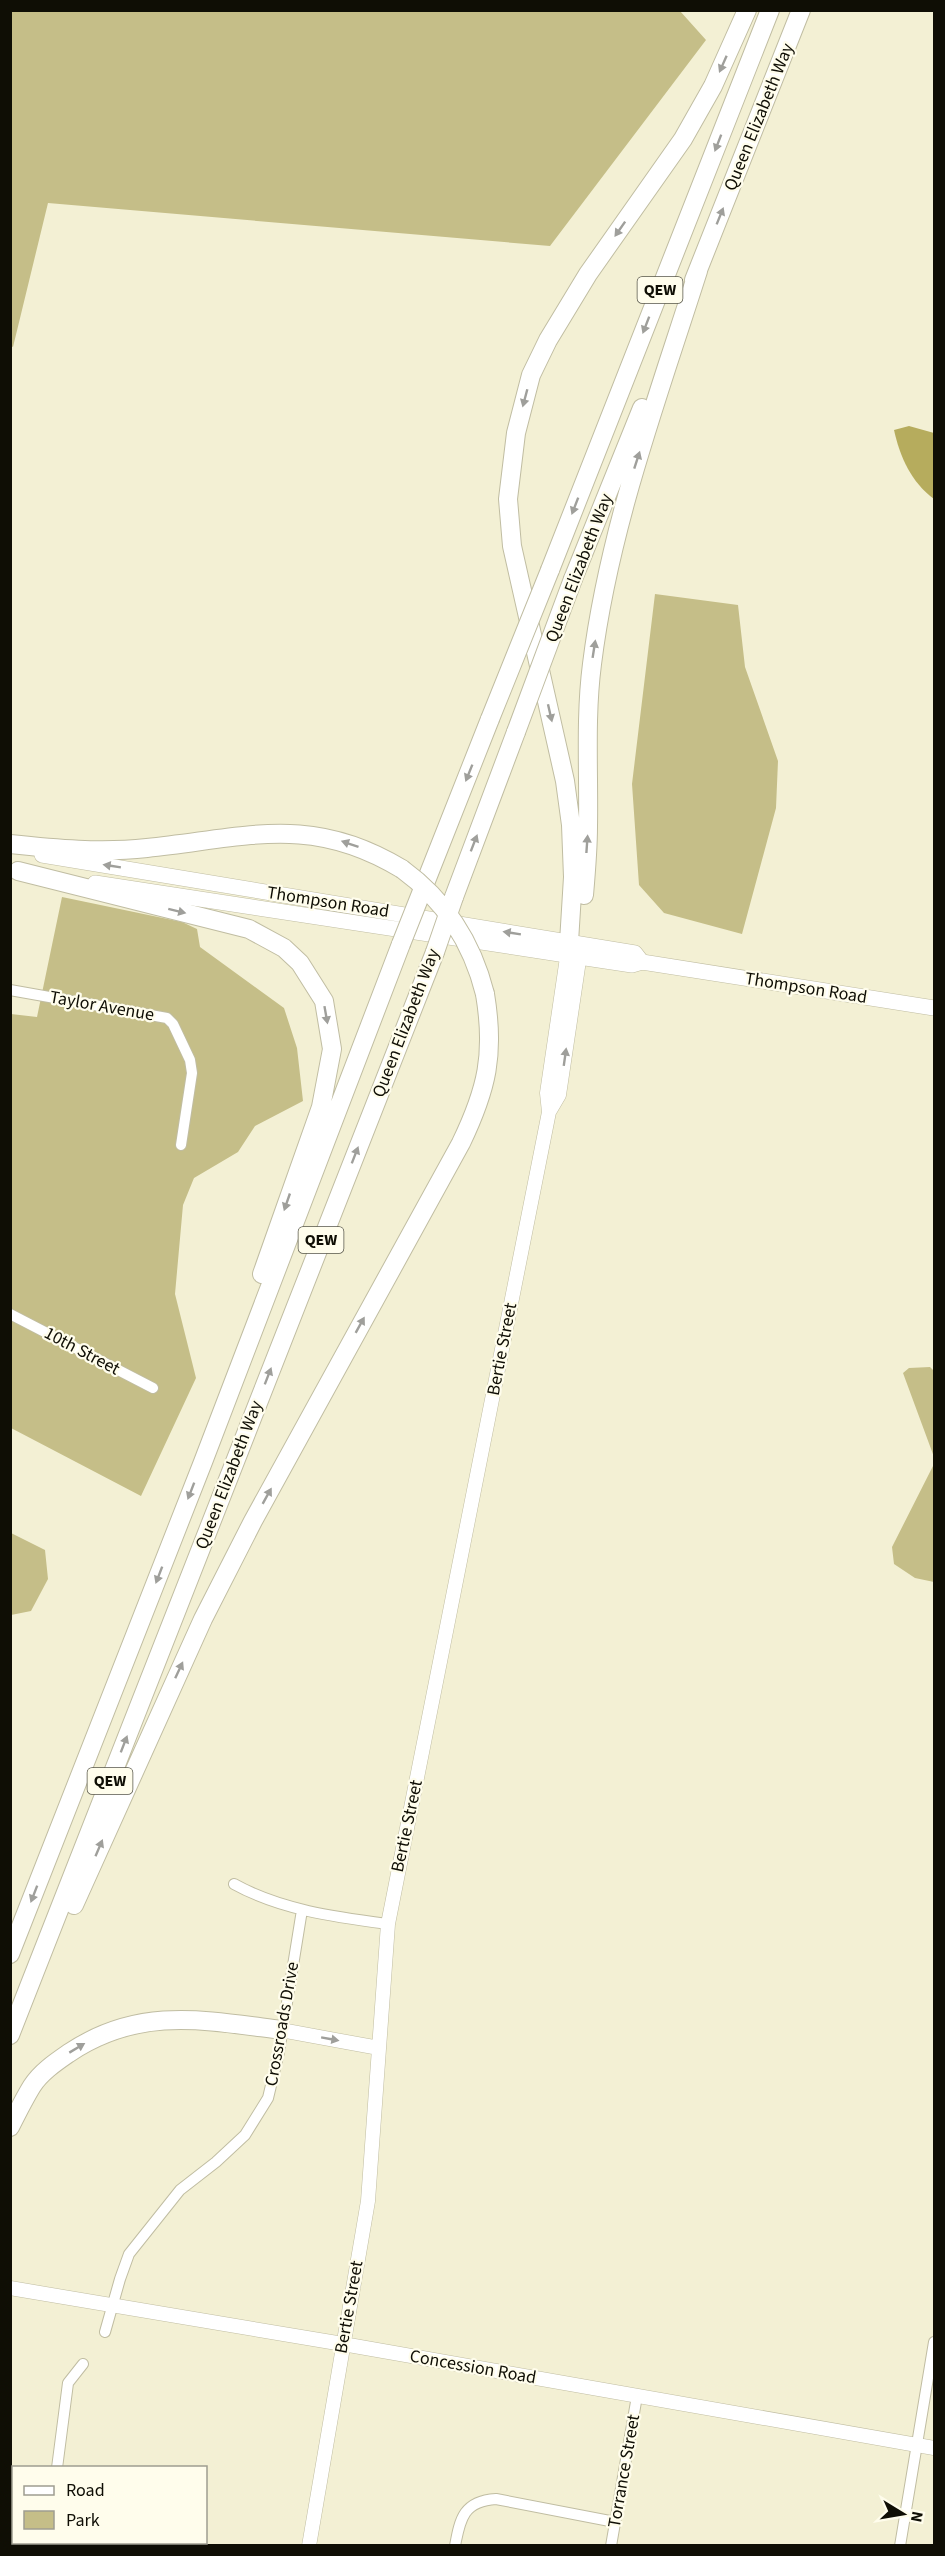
<svg xmlns="http://www.w3.org/2000/svg" width="945" height="2556" font-family="'Source Sans 3',sans-serif">
<rect width="100%" height="100%" fill="#f3f0d4"/>
<path fill="#c5be88" d="M680,11l26,29 -156,206 -502,-43 -35,144 -2,-1v-335z
M655,594l83,11 7,62 33,94 -2,47 -34,126 -78,-21 -25,-28 -7,-101z
M62,897l120,25 15,7 3,18 84,61 13,40 6,53 -48,25 -17,26 -44,26 -11,27 -8,89 21,84 -55,118 -130,-68v-414l26,3z
M930,1367l4,4v86l-31,-84 6,-5z
M934,1464v118l-19,-4 -21,-14 -2,-17z
M11,1533l34,17 3,29 -17,32 -20,4z"/>
<path fill="#b6ac5d" d="M909,426l25,7v66c-23,-17 -34,-42 -40,-69z"/>
<g fill="none" stroke-linecap="round" stroke-linejoin="round">
<defs>
<path id="minor" d="M10,990l157,28 6,6 17,36 2,13 -11,72
M10,1314l143,74
M234,1884c47,26 101,33 154,40
M105,2332l15,-53 9,-25 51,-64 36,-28 29,-27 23,-37 11,-46 23,-142
M57,2468l11,-85 15,-19
M47,2546l1,-4
M455,2546c5,-28 9,-45 41,-47l119,23
M611,2546l26,-150
M900,2546l34,-204"/>
<path id="tertiary" d="M549,1112l10,-17 22,-148
M281,2030l98,18
M10,2288l333,56 591,104
M309,2546l59,-345 20,-277 161,-812 -2,-19 22,-149"/>
<path id="secondary" d="M42,855l593,98 7,9
M95,883l484,74 53,8 10,-3 292,46"/>
<path id="motorway" d="M694,280l107,-270
M550,570l220,-560
M573,579l69,-171
M10,844c46,5 91,9 137,4 98,-10 163,-35 255,21
M18,871l231,58 35,19 16,15 24,38 8,48 -11,58 -59,167
M422,891l68,-172
M584,895c2,-23 4,-46 4,-68 1,-54 -3,-109 4,-163 17,-136 65,-264 106,-393
M454,897l62,-165
M569,942l4,-65 -2,-52 -6,-44 -53,-235 -4,-47 8,-66 15,-58 17,-35 40,-66 95,-135 30,-53 34,-76
M74,1905l129,-286 50,-98 208,-378c26,-54 34,-89 24,-149
M10,1954l193,-492 198,-518
M10,2035l425,-1083
M10,2127c7,-14 14,-28 22,-41 9,-14 24,-24 37,-33 70,-47 135,-33 212,-23"/>
</defs>
<use href="#minor" stroke="#c0bda2" stroke-width="12"/>
<use href="#tertiary" stroke="#c0bda2" stroke-width="15"/>
<use href="#secondary" stroke="#c0bda2" stroke-width="16"/>
<use href="#motorway" stroke="#c0bda2" stroke-width="20"/>
<use href="#minor" stroke="#fff" stroke-width="10"/>
<use href="#tertiary" stroke="#fff" stroke-width="14"/>
<use href="#secondary" stroke="#fff" stroke-width="15"/>
<use href="#motorway" stroke="#fff" stroke-width="18"/>
<defs>
<path id="motorway-bridge" d="M490,719l60,-149
M516,732l57,-153
M402,869c44,32 70,73 83,125
M401,944l21,-53
M435,952l19,-55"/>
</defs>
<use href="#motorway-bridge" stroke="#c0bda2" stroke-width="20" stroke-linecap="butt"/>
<use href="#motorway-bridge" stroke="#fff" stroke-width="18"/>
</g>
<defs><path id="oneway-solid" d="M-6-.8H1V-3.2L6.5 0L1 3.2V.8H-6Z" transform="scale(1.5)"/></defs>
<g fill="#9f9f9b">
<use href="#oneway-solid" transform="translate(723 64) rotate(114)"/>
<use href="#oneway-solid" transform="translate(718 143) rotate(111)"/>
<use href="#oneway-solid" transform="translate(720 216) rotate(-68)"/>
<use href="#oneway-solid" transform="translate(620 229) rotate(125)"/>
<use href="#oneway-solid" transform="translate(646 325) rotate(111)"/>
<use href="#oneway-solid" transform="translate(525 398) rotate(105)"/>
<use href="#oneway-solid" transform="translate(637 460) rotate(-72)"/>
<use href="#oneway-solid" transform="translate(575 506) rotate(111)"/>
<use href="#oneway-solid" transform="translate(594 649) rotate(-81)"/>
<use href="#oneway-solid" transform="translate(550 713) rotate(77)"/>
<use href="#oneway-solid" transform="translate(469 773) rotate(112)"/>
<use href="#oneway-solid" transform="translate(474 843) rotate(-69)"/>
<use href="#oneway-solid" transform="translate(350 844) rotate(-161)"/>
<use href="#oneway-solid" transform="translate(587 844) rotate(-86)"/>
<use href="#oneway-solid" transform="translate(112 866) rotate(-171)"/>
<use href="#oneway-solid" transform="translate(177 911) rotate(14)"/>
<use href="#oneway-solid" transform="translate(512 933) rotate(-171)"/>
<use href="#oneway-solid" transform="translate(326 1015) rotate(80)"/>
<use href="#oneway-solid" transform="translate(565 1057) rotate(-82)"/>
<use href="#oneway-solid" transform="translate(355 1155) rotate(-69)"/>
<use href="#oneway-solid" transform="translate(287 1202) rotate(109)"/>
<use href="#oneway-solid" transform="translate(360 1325) rotate(-61)"/>
<use href="#oneway-solid" transform="translate(268 1376) rotate(-69)"/>
<use href="#oneway-solid" transform="translate(191 1491) rotate(111)"/>
<use href="#oneway-solid" transform="translate(267 1496) rotate(-61)"/>
<use href="#oneway-solid" transform="translate(159 1575) rotate(111)"/>
<use href="#oneway-solid" transform="translate(179 1670) rotate(-65)"/>
<use href="#oneway-solid" transform="translate(124 1744) rotate(-69)"/>
<use href="#oneway-solid" transform="translate(99 1848) rotate(-67)"/>
<use href="#oneway-solid" transform="translate(34 1894) rotate(111)"/>
<use href="#oneway-solid" transform="translate(330 2039) rotate(10)"/>
<use href="#oneway-solid" transform="translate(77 2048) rotate(-31)"/>
</g>
<g text-anchor="middle" dominant-baseline="central" stroke-width="4.5" stroke-linejoin="round" paint-order="stroke">
<g fill="#fffdec" stroke="#57564a" stroke-width="1.5">
<rect x="637.5" y="277" width="45" height="26" rx="4.5"/>
<rect x="298.5" y="1227" width="45" height="26" rx="4.5"/>
<rect x="87.5" y="1768" width="45" height="26" rx="4.5"/>
</g>
<g font-size="16" font-weight="bold" fill="#0f0e05">
<text x="660" y="290">QEW</text>
<text x="321" y="1240">QEW</text>
<text x="110" y="1781">QEW</text>
</g>
<g font-size="18" fill="#0f0e05" stroke="#fffdec">
<text transform="translate(759 117) rotate(-68)">Queen Elizabeth Way</text>
<text transform="translate(579 568) rotate(-69)">Queen Elizabeth Way</text>
<text transform="translate(328 902) rotate(9)">Thompson Road</text>
<text transform="translate(806 988) rotate(9)">Thompson Road</text>
<text transform="translate(102 1006) rotate(10)">Taylor Avenue</text>
<text transform="translate(406 1023) rotate(-69)">Queen Elizabeth Way</text>
<text transform="translate(502 1349) rotate(-79)">Bertie Street</text>
<text transform="translate(82 1351) rotate(28)">10th Street</text>
<text transform="translate(229 1475) rotate(-69)">Queen Elizabeth Way</text>
<text transform="translate(407 1826) rotate(-78)">Bertie Street</text>
<text transform="translate(282 2024) rotate(-80)">Crossroads Drive</text>
<text transform="translate(349 2307) rotate(-80)">Bertie Street</text>
<text transform="translate(473 2367) rotate(10)">Concession Road</text>
<text transform="translate(624 2471) rotate(-80)">Torrance Street</text>
</g>
</g>
<rect width="945" height="2556" fill="none" stroke="#0f0e05" stroke-width="24"/>
<rect x="12" y="2466" width="195" height="78" fill="#fffdec" stroke="#9f9d90" stroke-width="1.5"/>
<rect x="24" y="2486" width="30" height="9" fill="#ffffff" stroke="#9f9d90" stroke-width="1.5"/>
<text x="66" y="2496" font-size="18" fill="#0f0e05">Road</text>
<rect x="24" y="2511" width="30" height="18" fill="#c5be88" stroke="#9f9d90" stroke-width="1.5"/>
<text x="66" y="2526" font-size="18" fill="#0f0e05">Park</text>
<g transform="translate(903 2514) rotate(101)" stroke="#fffdec" stroke-width="4.5" paint-order="stroke">
<path d="M0-4.5L10 22L0 15L-10 22Z" fill="#0f0e05"/>
<text y="-9" font-size="16" font-weight="bold" text-anchor="middle" fill="#0f0e05">N</text>
</g>
</svg>
